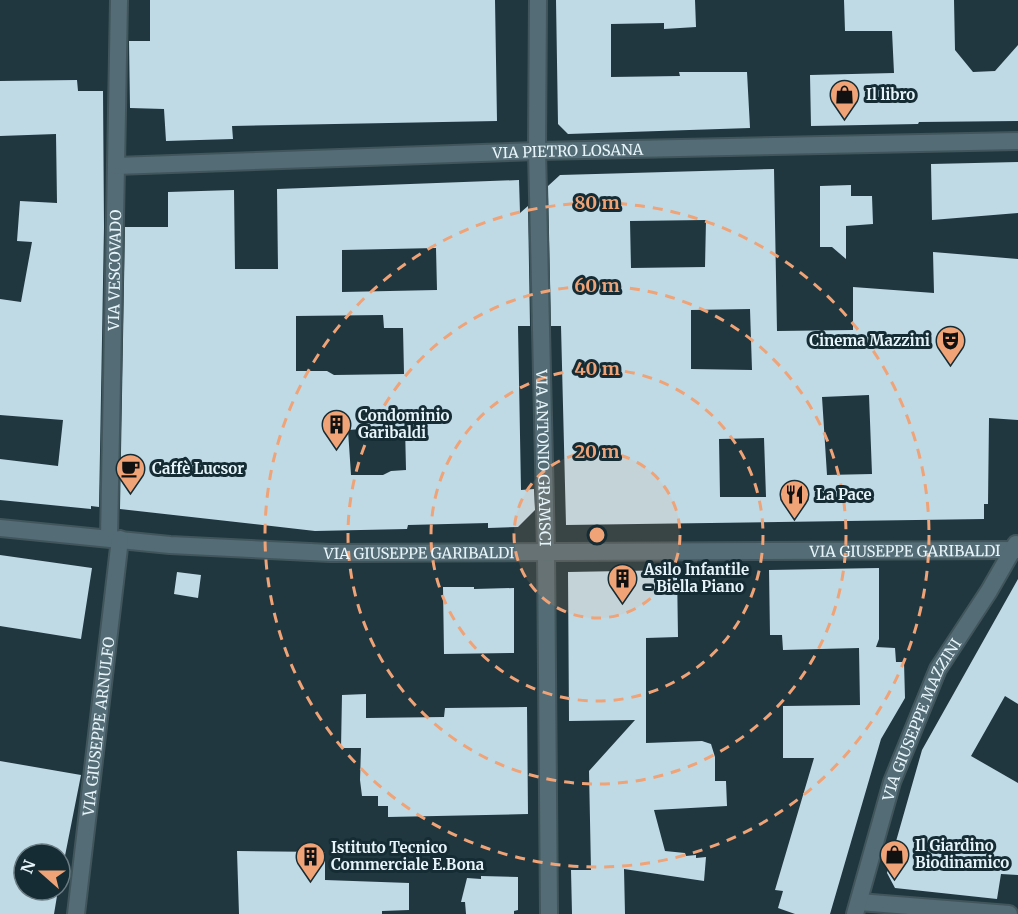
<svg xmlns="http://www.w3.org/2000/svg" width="1018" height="914" font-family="Merriweather,serif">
<rect width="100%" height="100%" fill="#20373f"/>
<path fill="#bfdae5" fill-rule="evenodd" d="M150,0h345l2,121 -265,5 1,13 -67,2 -2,-32 -34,-1 -1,-67h21z
M556,0h139l1,27 -32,2v-6l-53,1v53l69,-1 -1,-4h68l3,56 -182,6 -10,-10z
M844,0h110l1,50 18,22 22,-1 23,-26v76l-99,1 -1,2 -107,2 -1,-51 84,-2 -2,-42h-47z
M77,80l1,11h25l1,136 -5,280 -8,-1v3l-91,-9v-41l58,7 5,-46 -63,-5v-116l21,3 11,-60 -15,-1 3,-40 37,2 -1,-69 -56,2v-55z
M1018,162v51l-86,7 -1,-56z
M774,169l3,162 76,-1v-43l81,6 -1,-41 85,7v161l-29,-2 -1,86h-4v15l-418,6 -5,-199h-10l-3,-140 12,-11zM706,220l-1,47 -74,1 -1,-47zM750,309l2,61 -61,-1v-59zM869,395l3,79 -45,1 -5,-78zM764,438l2,59h-46l-1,-58z
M519,180l1,33 8,-7 2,120h-12l3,164 13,-1 1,21 -17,17 -30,1v-5l-80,2 -1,4 -92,2 -195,-22 5,-282h43v-35l66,-2 1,79h43l-1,-80zM436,248l1,42 -95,2v-42zM383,315l1,13h19l1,46 -70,1 -7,-4h-31v-55zM405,426l1,44 -15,1 -8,4h-32l-3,-45z
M851,185v11h21l1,28 -27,2v33l-14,-12h-12v-61z
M0,555l92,13 -11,71 -81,-13z
M879,568v71l-3,8 19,1 1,14h8l1,36 -24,41 -51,175h-35l-17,-6 5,-17 -8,-1 39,-132h-31v-52l77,-1 -1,-57 -76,2 -1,-15h-12l-1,-65z
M677,570l1,67 -32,1v105l56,-2 9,3 4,13v24h11l1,25 -73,4 11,41 20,2 1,3 10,-1v3l10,-1 -2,24 -80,-12 1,45h-53l-1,-44h20l-2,-99 46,-51 -66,1 -1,-149z
M177,572l24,3 -3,23 -24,-4z
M1018,579v125l-13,-8 -34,60 47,27v92l-17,-1 -4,25 -102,-11 -8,-15 35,-123z
M443,587h31v2l40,-1v65l-70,1z
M366,694v24l78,-1 1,-9 82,-1 1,107 -140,3v-11h-10v-10h-16l-2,-16 1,-32h-20l1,-53z
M0,761l81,14 -21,106v-27h-36v36h34l-4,24h-54z
M237,851l88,1v28l84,3v27l-27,1v3h-143z
M481,876l37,1v33l-4,1v3h-48l-1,-12h-4l6,-24 14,1z"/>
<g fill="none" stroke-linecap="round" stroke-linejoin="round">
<defs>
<g id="pedestrian">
<path id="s1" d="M109,538l7,-372"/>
</g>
<g id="minor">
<path id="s2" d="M119,0l-3,166 421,-15 481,-10"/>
<path id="s3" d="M538,0l-1,151 9,400 3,363"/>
<path id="s4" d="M0,528l170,17 160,8 688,-3"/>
<path d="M859,902l150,12"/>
<path id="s5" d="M76,914l44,-375"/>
<path id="s6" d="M855,914l37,-132 46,-113 51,-78 27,-47"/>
</g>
</defs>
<use href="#pedestrian" stroke="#41565c" stroke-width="20"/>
<use href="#minor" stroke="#41565c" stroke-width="20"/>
<use href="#pedestrian" stroke="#546c75" stroke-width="16"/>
<use href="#minor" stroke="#546c75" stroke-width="16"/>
</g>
<circle cx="597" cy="535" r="83" fill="#efa377" fill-opacity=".12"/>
<g fill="none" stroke="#efa377" stroke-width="3" stroke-dasharray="10 8">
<circle cx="597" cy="535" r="83"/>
<circle cx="597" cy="535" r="166"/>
<circle cx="597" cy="535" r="249"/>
<circle cx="597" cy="535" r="332"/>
</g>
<defs>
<symbol id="shop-pin" viewBox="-11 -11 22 30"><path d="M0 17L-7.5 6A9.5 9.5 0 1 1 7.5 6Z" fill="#efa377" stroke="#162c34"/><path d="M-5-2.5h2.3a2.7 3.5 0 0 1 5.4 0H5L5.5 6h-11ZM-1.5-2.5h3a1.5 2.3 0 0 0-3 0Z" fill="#111"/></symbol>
<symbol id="theatre-pin" viewBox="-11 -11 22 30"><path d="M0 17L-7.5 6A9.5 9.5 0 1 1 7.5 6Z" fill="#efa377" stroke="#162c34"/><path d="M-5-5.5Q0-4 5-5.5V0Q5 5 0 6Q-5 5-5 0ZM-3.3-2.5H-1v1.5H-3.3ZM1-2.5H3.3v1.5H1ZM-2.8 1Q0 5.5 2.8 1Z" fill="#111"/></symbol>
<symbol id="building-pin" viewBox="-11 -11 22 30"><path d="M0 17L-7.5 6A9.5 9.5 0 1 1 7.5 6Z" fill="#efa377" stroke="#162c34"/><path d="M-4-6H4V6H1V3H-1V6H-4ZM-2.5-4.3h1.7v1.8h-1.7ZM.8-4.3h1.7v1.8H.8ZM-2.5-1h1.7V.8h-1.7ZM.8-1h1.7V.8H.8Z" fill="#111"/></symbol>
<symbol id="cafe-pin" viewBox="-11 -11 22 30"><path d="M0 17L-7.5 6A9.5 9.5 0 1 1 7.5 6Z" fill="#efa377" stroke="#162c34"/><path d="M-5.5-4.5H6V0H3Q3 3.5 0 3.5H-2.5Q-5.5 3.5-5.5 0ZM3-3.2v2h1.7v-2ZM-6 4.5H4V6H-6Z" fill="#111"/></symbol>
<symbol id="restaurant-pin" viewBox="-11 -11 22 30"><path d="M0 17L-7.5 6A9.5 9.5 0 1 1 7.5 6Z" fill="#efa377" stroke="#162c34"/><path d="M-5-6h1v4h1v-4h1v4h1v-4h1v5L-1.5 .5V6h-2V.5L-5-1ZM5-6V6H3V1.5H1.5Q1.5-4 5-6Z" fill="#111"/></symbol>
</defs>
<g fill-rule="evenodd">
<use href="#shop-pin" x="828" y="78" width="33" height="45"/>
<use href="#theatre-pin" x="934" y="324" width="33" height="45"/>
<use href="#building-pin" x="320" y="408" width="33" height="45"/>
<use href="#cafe-pin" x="114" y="452" width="33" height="45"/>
<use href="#restaurant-pin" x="778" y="478" width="33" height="45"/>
<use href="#building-pin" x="606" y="562" width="33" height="45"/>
<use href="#shop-pin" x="878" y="838" width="33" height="45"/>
<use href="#building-pin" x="294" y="840" width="33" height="45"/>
</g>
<g text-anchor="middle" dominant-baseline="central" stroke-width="6" stroke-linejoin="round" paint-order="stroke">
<g font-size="15" font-weight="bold" fill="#e7f5fa" stroke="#162c34" text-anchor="start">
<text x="866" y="94">Il libro</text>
<text x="930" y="340" text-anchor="end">Cinema Mazzini</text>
<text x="358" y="415">Condominio<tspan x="358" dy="17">Garibaldi</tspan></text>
<text x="152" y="468">Caffè Lucsor</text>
<text x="816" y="494">La Pace</text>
<text x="644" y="569">Asilo Infantile<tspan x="644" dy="17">- Biella Piano</tspan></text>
<text x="915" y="845">Il Giardino<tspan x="915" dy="17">Biodinamico</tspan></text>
<text x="331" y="847">Istituto Tecnico<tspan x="331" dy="17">Commerciale E.Bona</tspan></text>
</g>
<g font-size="15" fill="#e7f5fa" stroke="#162c34">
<text stroke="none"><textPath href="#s2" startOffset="618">VIA PIETRO LOSANA</textPath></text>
<text stroke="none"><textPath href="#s1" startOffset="268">VIA VESCOVADO</textPath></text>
<text stroke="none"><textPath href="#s3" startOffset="458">VIA ANTONIO GRAMSCI</textPath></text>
<text stroke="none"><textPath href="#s4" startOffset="906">VIA GIUSEPPE GARIBALDI</textPath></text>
<text stroke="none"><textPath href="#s4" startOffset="420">VIA GIUSEPPE GARIBALDI</textPath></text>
<text stroke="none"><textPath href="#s6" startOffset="206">VIA GIUSEPPE MAZZINI</textPath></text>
<text stroke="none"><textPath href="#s5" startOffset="189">VIA GIUSEPPE ARNULFO</textPath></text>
</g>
</g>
<circle cx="597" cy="535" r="9" fill="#efa377" stroke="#162c34" stroke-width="3"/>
<g font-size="18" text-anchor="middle" font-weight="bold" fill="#efa377" stroke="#162c34" stroke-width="6" stroke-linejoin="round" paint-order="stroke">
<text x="597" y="209">80 m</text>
<text x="597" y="292">60 m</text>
<text x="597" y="375">40 m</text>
<text x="597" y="458">20 m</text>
</g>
<g transform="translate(42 872) rotate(291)"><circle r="28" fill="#162c34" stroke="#6a7c83" stroke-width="1.5"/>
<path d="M0-4.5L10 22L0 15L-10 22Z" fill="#efa377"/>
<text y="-9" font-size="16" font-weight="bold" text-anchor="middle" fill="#e7f5fa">N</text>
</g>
</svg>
